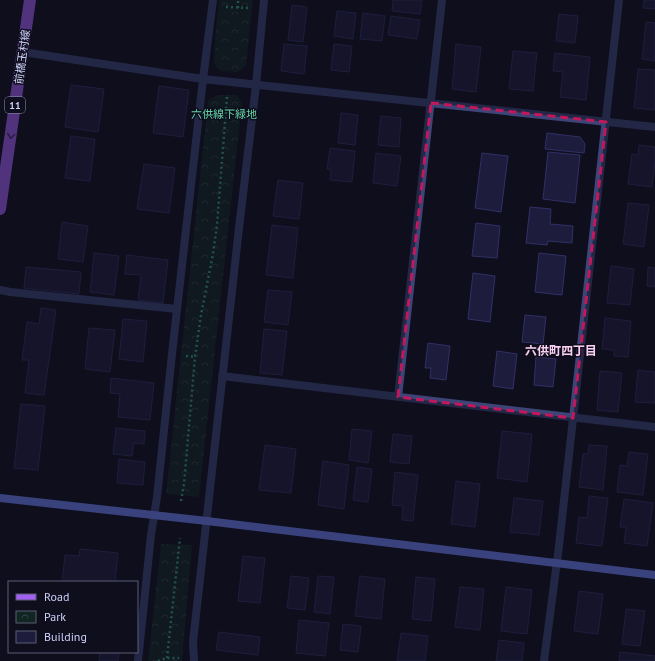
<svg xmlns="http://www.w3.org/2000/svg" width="655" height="661" font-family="'PT Sans','Noto Sans JP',sans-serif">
<defs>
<pattern id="park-crowns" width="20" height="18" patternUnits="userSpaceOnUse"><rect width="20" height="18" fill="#112622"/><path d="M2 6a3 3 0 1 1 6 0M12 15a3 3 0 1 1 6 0" fill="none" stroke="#324443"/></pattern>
</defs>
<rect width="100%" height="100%" fill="#0e0e1d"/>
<path fill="url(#park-crowns)" d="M219,0h34l-7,66 -8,6 -18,-1 -6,-8 1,-24z
M217,95h20l5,8 -43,394 -33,-3 42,-393z
M161,544l31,1 -10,116h-34z"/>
<path fill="#1d1c3c" stroke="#313066" d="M393,0h29l-2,14 -28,-3z
M644,0h11v9l-12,-1z
M292,5l15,2 -4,35 -15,-2z
M337,11l19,2 -3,26 -19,-3z
M363,13l22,3 -3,25 -22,-2z
M559,14l19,2 -3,27 -19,-2z
M391,16l29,4 -3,19 -29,-4z
M646,22l9,1v38l-13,-2z
M284,44l23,2 -3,28 -23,-3z
M334,44l18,2 -3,26 -18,-2z
M456,44l25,3 -5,45 -24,-3z
M513,51l24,2 -4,38 -24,-2z
M555,53l35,4 -4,43 -26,-3 3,-25 -10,-1z
M638,69l17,1v40l-21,-2z
M71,85l33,4 -6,43 -33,-5z
M159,86l30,4 -6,47 -30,-4z
M341,113l17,2 -3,30 -17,-2z
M381,116l20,2 -2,29 -21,-2z
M547,133l33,4 5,7 -1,9 -39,-4z
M71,136l24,3 -5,42 -25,-3z
M639,145l16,2v14l-3,26 -24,-3 4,-30 6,1z
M330,148l25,3 -3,31 -22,-2 1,-10 -4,-1z
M548,152l32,3 -5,48 -32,-4z
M376,153l25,3 -4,30 -24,-3z
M482,153l26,3 -7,56 -26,-4z
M144,164l31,4 -6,45 -32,-4z
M278,180l25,3 -4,36 -26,-3z
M628,203l21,2 -5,42 -21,-3z
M530,207l21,2 -1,15 23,2 -1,17 -24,-2 -1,4 -21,-2z
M62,222l26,4 -5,36 -25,-3z
M476,223l24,3 -3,32 -25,-2z
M272,225l26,3 -5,50 -27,-3z
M94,253l25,3 -5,39 -24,-3z
M539,253l27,3 -4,39 -27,-3z
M127,255l41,5 -5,43 -25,-3 3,-25 -16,-1z
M611,266l23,3 -4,36 -23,-2z
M26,267l55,5 -2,22 -55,-6z
M648,267l7,1v19l-8,-1z
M473,273l22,3 -5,46 -22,-3z
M268,290l24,2 -4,33 -24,-3z
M41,308l15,2 -12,85 -19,-2 4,-33h-7l5,-38 12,2z
M525,315l21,2 -3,27 -21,-2z
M605,318l26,3 -3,36 -14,-1v-6l-12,-1z
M123,319l24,2 -4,41 -24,-3z
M89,328l26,2 -5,42 -25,-3z
M264,329l23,2 -5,44 -22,-2z
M428,343l22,3 -4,34 -16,-2 1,-10h-6z
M497,351l20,3 -4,35 -20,-3z
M536,357l20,2 -3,28 -19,-2z
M638,370l17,2v31l-20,-1z
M600,371l22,2 -4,39 -21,-2z
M111,378l43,5 -4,37 -32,-3 2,-23 -10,-1z
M21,404l24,2 -7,64 -24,-2z
M116,428l29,3 -1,13 -10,-1 -2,13 -19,-2z
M352,429l20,2 -4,32 -19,-3z
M502,431l30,3 -5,48 -30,-4z
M393,434l19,2 -3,28 -19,-2z
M265,445l31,4 -5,44 -32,-3z
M589,445l18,1 -4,44 -24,-3 4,-33h5z
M629,452l19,2 -5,41 -26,-3 3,-27 7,1z
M119,459l26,3 -2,23 -26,-2z
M323,461l26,4 -5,44 -26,-4z
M357,467l15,2 -4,33 -15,-2z
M395,472l23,3 -5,46 -11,-1 1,-14 -11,-1z
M456,481l24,3 -5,43 -24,-3z
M589,496l19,2 -6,48 -26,-3 3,-26 8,1z
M514,498l29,3 -4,34 -29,-3z
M624,499l29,4 -6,43 -23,-3 2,-16h-6z
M80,549l38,4 -3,29h-53l3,-27 14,1z
M243,556l22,2 -5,45 -22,-2z
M291,576l18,2 -4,32 -18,-2z
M318,576l16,1 -4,37 -16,-2z
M360,576l25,3 -4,40 -26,-3z
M416,577l19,2 -4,42 -19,-2z
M460,587l24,2 -4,41 -25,-3z
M506,587l26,3 -5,44 -26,-3z
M579,591l24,3 -5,40 -24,-3z
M626,609l19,2 -5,35 -18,-2z
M299,620l30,3 -4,33 -29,-3z
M343,624l18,2 -3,26 -18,-2z
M219,632l41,5 -2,18 -42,-5z
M401,633l27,3 -3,25h-28z
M499,640l25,3 -2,18h-26z
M100,652h19l-1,9h-19z
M620,652l35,4 -1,5h-35z"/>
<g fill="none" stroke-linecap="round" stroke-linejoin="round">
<path stroke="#38a48b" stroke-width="2.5" stroke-dasharray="2 3" stroke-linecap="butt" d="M226,7l23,1
M238,8v-8
M186,356l9,1
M181,501l3,-17 11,-127 6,-42 12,-61 4,-29 10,-129
M167,658l13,-120
M158,661l9,-3h12"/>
<path stroke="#3d4578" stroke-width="8" d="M0,290l10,2 167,17"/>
<path stroke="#3d4578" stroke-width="8" d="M23,52l180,27 452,48
M222,376l433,51
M398,397l44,-397
M138,661l13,-126 6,-38 15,-143 31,-275 10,-79
M194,661l-1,-19 46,-414 17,-143 8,-85
M544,661l15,-115 60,-546"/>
<path stroke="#6f82f1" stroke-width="8" d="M0,498l207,23 448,54"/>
<path stroke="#a160f0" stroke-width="12" d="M0,209l30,-209"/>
</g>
<defs><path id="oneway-chevron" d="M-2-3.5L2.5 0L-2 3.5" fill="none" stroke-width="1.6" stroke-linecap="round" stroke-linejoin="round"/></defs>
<use stroke="#492f71" href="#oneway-chevron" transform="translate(11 136) rotate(98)"/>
<path d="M0 0H655V661H0ZM431,103l175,19 -33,296 -175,-21z" fill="#0e0e1d" fill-opacity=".55" fill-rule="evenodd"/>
<path fill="none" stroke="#c2185b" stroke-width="3" stroke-dasharray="8 5" stroke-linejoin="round" d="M431,103l175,19 -33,296 -175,-21z"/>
<g text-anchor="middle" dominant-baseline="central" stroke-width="3" stroke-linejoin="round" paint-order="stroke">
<rect fill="#0e0e1d" stroke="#9496b8" stroke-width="1" x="5" y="97" width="20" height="16" rx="3"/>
<g font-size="10" font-weight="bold" fill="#ced1fa">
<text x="15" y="105">11</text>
</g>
<g font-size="11" fill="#ced1fa" stroke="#0e0e1d">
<text transform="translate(22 57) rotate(-82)">前橋玉村線</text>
</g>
<g font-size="11" fill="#62d2a3" stroke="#0e0e1d">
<text x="224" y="114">六供線下緑地</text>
</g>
<g font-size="12" font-weight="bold" fill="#fad0f2" stroke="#0e0e1d">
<text x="561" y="350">六供町四丁目</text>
</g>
</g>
<rect x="8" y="581" width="130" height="72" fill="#0e0e1d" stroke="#5b5c75"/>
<rect x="16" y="594" width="20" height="6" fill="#a160f0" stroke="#5b5c75"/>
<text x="44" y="601" font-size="12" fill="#ced1fa">Road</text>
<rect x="16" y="611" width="20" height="12" fill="url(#park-crowns)" stroke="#5b5c75"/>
<text x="44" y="621" font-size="12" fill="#ced1fa">Park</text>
<rect x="16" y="631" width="20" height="12" fill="#1d1c3c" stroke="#5b5c75"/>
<text x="44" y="641" font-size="12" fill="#ced1fa">Building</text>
</svg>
